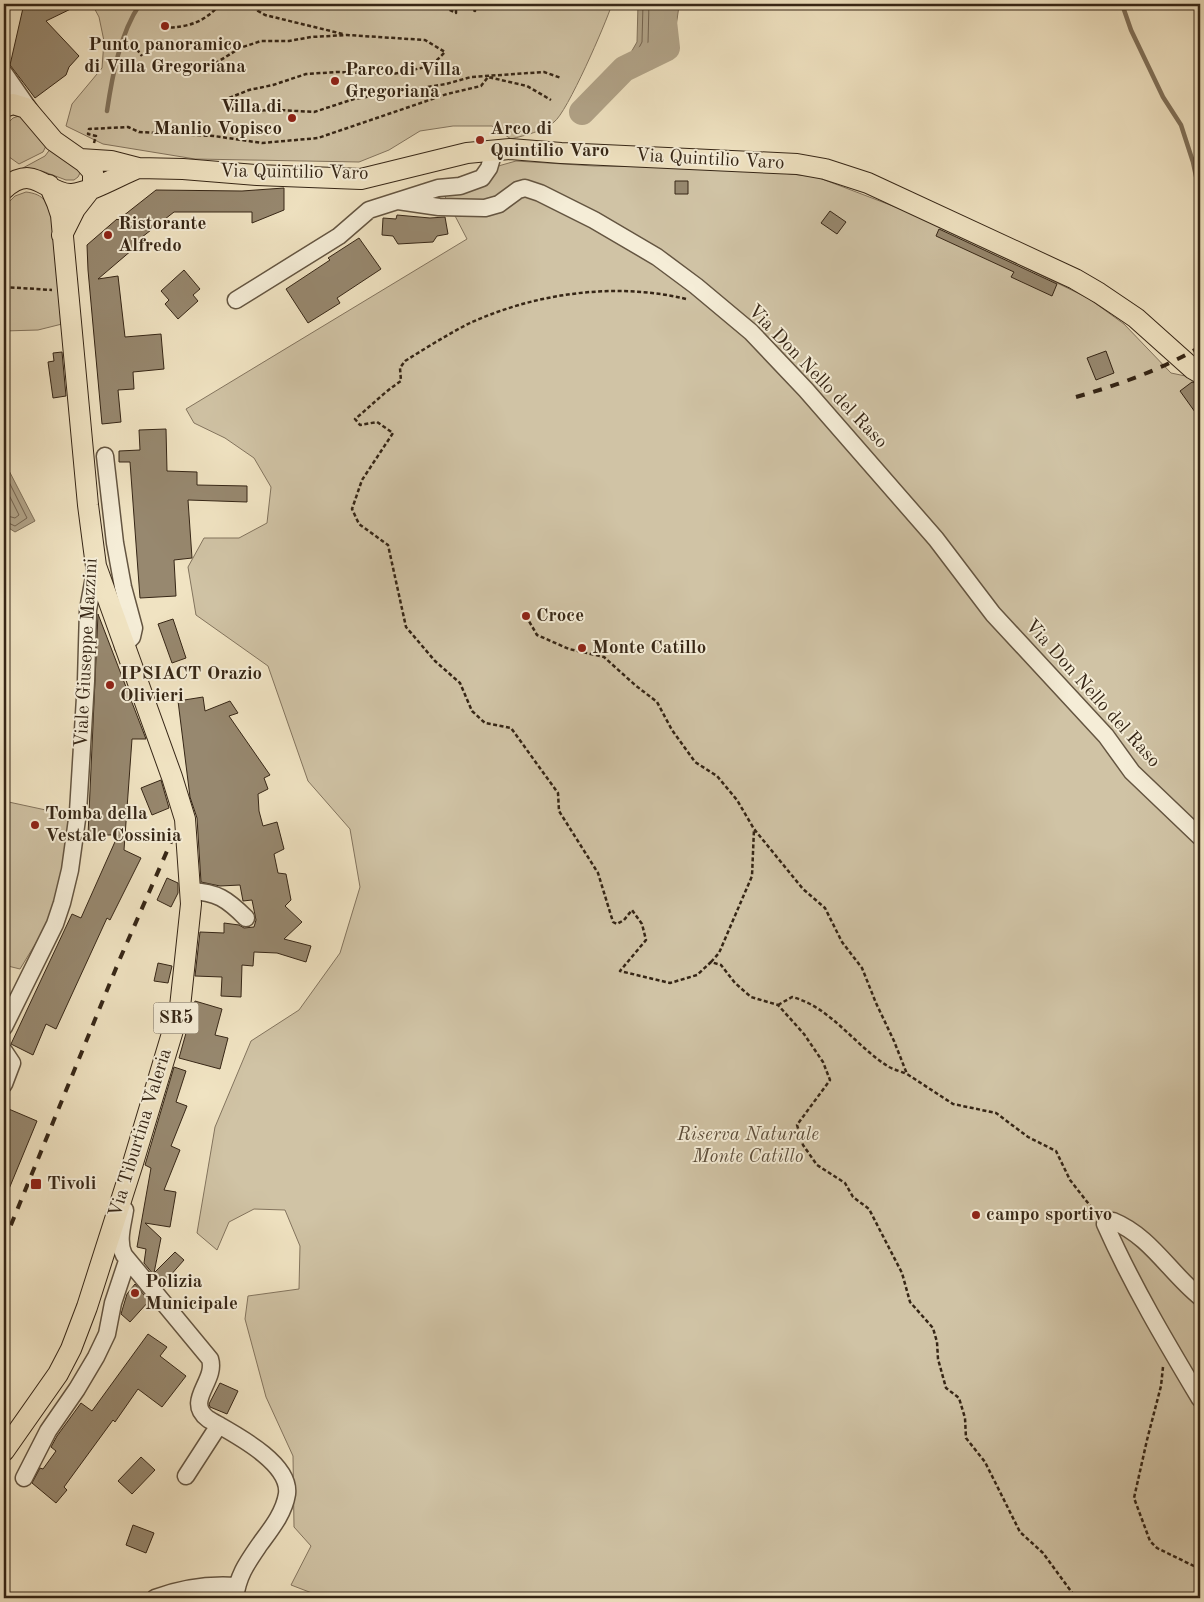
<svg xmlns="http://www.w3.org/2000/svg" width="1204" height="1602" font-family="'Old Standard TT',serif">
<rect width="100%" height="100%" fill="#f0e3c2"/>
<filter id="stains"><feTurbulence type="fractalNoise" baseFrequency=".004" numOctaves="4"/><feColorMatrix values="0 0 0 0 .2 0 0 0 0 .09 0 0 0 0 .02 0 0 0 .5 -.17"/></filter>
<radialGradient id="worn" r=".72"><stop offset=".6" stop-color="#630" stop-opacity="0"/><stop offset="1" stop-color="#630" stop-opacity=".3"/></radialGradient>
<path fill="#d0c3a5" stroke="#83745e" d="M92,4h520c-6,19 -45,109 -58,118 -13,10 -28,13 -43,17l-19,-13h-39l-33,5 -31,19 -30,12 -164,-3 -92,-15 -37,-18 6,-22 30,-36 2,-27 -5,-24z
M19,116l7,1 20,29 -3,6 -24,12 -14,-10 2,-30 6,-6z
M51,148l27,21 2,4 -2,4 -4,3h-8l-24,-9 -21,-2 24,-13z
M516,161l78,5 145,2 78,9 102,39 169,82 36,26 47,49 29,6v1219h-875l-34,-13 20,-39 -17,-19 -1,-71 -27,-59 -21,-78 3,-23 51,-7 1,-43 -15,-36 -31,-1 -25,13 -12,28 -20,-17 18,-106 36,-86 48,-31 41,-57 20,-66 -10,-58 -42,-48 -40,-115 -72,-51 -8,-48 16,-29h35l28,-15 4,-36 -17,-29 -29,-20 -31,-15 -8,-14 281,-170 -29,-56z
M26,192c8,1 15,3 20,10 11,16 14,99 16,122l-24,6 -34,1v-124l11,-11z
M4,801l65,14c-4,40 -8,82 -27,118 -7,12 -15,24 -22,36l-16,-4z"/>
<path fill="#b1a388" stroke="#80715a" d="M638,4h39l2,2 -7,48 -20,15h-28l2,-8 11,-19z
M4,461l31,60 -20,11 -11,-7z"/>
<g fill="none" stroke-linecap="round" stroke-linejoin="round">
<path stroke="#74644f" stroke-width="1" d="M643,4l-1,38 -10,19 2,3h17l16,-13 7,-47
M649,4l-1,39 -6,12 3,3h4l13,-11 5,-43
M4,472l23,46 -12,8 -11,-5
M4,485l15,30 -4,3 -11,-3"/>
<path stroke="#80715a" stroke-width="4.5" d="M1122,4l9,26 32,67 18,28 12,37 7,33
M107,111c5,-34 13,-78 33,-107"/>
<path stroke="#b1a388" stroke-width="26" d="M582,112l42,-43 43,-21 -5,-44"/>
</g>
<path fill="#97886f" stroke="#362616" d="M26,4h55l-35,17 33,35 -10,11 -3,8 -31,23 -25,-33 13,-57h3z
M675,181h13v13h-13z
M284,188v22l-32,13v-11h-78l-37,29 2,3 -41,35 20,-3 7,61 36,-3 3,35 -31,3 1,17 -16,1 3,32 -19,2 -14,-154 -1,-25 30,-26 1,1 38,-30 86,1z
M830,211l16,11 -9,12 -16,-11z
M397,215l33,3 15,-1 3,17 -11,2 -4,6 -35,2 -5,-8 -11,-1 1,-17 13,1z
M939,229l118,55 -5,12 -41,-19 3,-5 -78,-36z
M359,238l22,31 -44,29 3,5 -32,20 -22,-34 44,-29 -2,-2z
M184,270l16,19 -7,6 5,6 -20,18 -13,-15 4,-4 -8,-9z
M1106,351l8,22 -18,7 -9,-22z
M62,352l4,44 -13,2 -5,-36 6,-1 -1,-8z
M1192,382l8,3v34l-20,-28z
M166,429l1,42 30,1v13l50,1v16l-59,-2 4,58 -18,2 2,36 -36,2 -10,-136h-11v-11l21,-1 -1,-20z
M98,614l48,125h-14l-8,111 17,8 -31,62 -3,-2 -51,111 -10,-5 -13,31 -22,-11 61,-130 9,4 37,-83h-30z
M173,619l13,39 -14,5 -14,-39z
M203,697l2,14 25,-10 8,12 -9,3 41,59 -6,3 4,11 -10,5 1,17 4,15 14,-4 7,27 -10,5 4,19 8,1 5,26 -6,6 17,16 -18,17 27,7 -5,16 -29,-9 -23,-1 -1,14 -11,-1 -1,32 -20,-1 1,-19 -27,-1 5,-44 24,1v-10l15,2 5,3 10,-1 2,-7 -4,-20 -9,1 -3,-16 -20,1 -19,-4 -4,-64 -7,-21 -12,-96z
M161,780l8,28 -17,7 -11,-27z
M167,878l11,5v10l-7,14 -14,-7z
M158,963l14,3 -4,17 -14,-2z
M195,1001l27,8 -7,26 13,3 -8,31 -41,-11z
M174,1067l12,4 -10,31 11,4 -16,40 9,4 -16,40 12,2 -6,35 -25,-4 16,15 -7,35 21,-21 9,8 -22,25 -18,-22 2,-14 -9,-2 14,-79 -6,-3z
M4,1107l33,14 -33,80z
M135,1284l14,17 -19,21 -9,-8 6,-20z
M148,1334l19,13 -7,9 26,20 -24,31 -24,-18 -23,33 -2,-2 -49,67 3,3 -11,13 -24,-20 8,-15 3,1 13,-18 -5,-4 6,-11 24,-33 11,8z
M220,1383l18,8 -11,23 -17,-7 -1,-3z
M141,1457l14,13 -23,24 -14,-13z
M133,1525l21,8 -8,20 -20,-8z"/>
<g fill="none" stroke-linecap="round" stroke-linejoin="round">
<defs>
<path id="minor" d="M4,73l27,39
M398,201l41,6 46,1 14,-4 19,-14 7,-2 15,5 54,27 63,37 39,29 55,46 55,58 130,149 57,75 113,122 26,36 68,65
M236,300l103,-64 30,-26 69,-22 22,-2 22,-8 7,-10 5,-17
M105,456l10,87 8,44 11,41 -2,9 -9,9
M190,891c27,1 37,8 56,27
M4,1027l51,-103 7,-21 8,-33 8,-58 8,-131 2,-71 8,-44
M4,1051l8,12 -8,21
M125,1210c-2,14 -8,31 -1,45l86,104c7,22 -26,42 -2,60 24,14 83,43 79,75 -3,19 -16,35 -27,50 -13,19 -22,31 -25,54
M1200,1297c-30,-24 -50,-61 -87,-76l-8,3c27,61 61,118 95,175
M186,1476l33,-51
M24,1478l24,-47 29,-42 19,-32 11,-23 6,-31 14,-42
M155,1598c27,-10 52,-14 81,-12"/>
<path id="major" d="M4,107l9,-3 13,4 28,33 30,21 9,10v14l-18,23 -13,26
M80,159l31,2 27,7 45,1 74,6 104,4 106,-26 43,-4 51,4 236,11 28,5 43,14 207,96 24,14 37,25 57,51 7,4
M4,189c31,-28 43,7 68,5 20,-2 46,-18 66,-26
M4,1451l54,-77 13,-25 16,-42 46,-144 47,-156 11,-103 -6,-85 -13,-42 -76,-211 -8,-61 -27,-290 -4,-12 -8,-18"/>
</defs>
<use href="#minor" stroke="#645541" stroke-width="19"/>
<use href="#major" stroke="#362616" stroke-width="22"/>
<path stroke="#362616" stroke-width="2.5" stroke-dasharray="4 2.5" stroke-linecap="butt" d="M257,4l1,7 7,4 78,19
M438,4l18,9v-9
M462,4l13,7v-7
M496,4l15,1 6,-1
M164,28c24,-1 40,-5 56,-24
M133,44l9,12
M177,66h34l29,-18 21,-7h28l22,-4 36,-2 78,5 20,12 -14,14 -38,8 -56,-2 -31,2 -33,11 -24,5 -25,10 11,11 44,-1 35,2 40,-13 92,-15 25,-7 73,-5 17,6
M94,143l2,-7 -8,-2 1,-5 39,-2 11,5 75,4 48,7 56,-5 129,-44 34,-8 7,-9 39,9 24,14
M4,287l48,3
M686,299c-70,-17 -150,-6 -216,24 -22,11 -44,25 -65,38l-5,7 1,13c-17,11 -30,25 -46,38l5,6 17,-3 16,11 -31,47 -10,29 7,15 29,21 18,82 29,34 25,22 12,28 13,12 26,5 47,65 1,18 39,62 15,49 4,2 7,-4 8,-10 10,14 4,16 -26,31 50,12 27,-8 14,-13 10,3 14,18 16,14 27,8 26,29 19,28 7,18 -33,45 6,20 14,20 28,18 8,14 16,12 33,64 8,29 23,26 4,14 1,17 8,29 13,10 6,20 1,20 19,24 35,70 23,21 33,45
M526,616l11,19 32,14 35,8 31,28 22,17 15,28 23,32 22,14 20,24 17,29 49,60 22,19 17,34 20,26 14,35 18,38 13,33 46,30 43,9 32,24 28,14 14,29 25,32
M711,962l8,-9 33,-77 2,-47
M778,1005l14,-8c39,10 63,49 97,70 6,3 13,5 18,7
M1163,1367l-2,19 -14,54 -13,58 16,43 7,7 43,21"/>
<use href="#minor" stroke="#f5edd7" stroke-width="16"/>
<use href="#major" stroke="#f0e3c2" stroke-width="20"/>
<path stroke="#362616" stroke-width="4" stroke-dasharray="9 9" stroke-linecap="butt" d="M1076,397c43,-12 86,-28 124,-50
M4,1242l115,-281 55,-126"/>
</g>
<g fill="#8f2418" stroke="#f5edd7" stroke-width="2">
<circle cx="165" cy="26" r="5"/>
<circle cx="335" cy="81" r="5"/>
<circle cx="292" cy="118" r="5"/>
<circle cx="480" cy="140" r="5"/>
<circle cx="108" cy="235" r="5"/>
<circle cx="526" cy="616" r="5"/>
<circle cx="582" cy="648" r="5"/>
<circle cx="110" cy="685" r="5"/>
<circle cx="35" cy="825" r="5"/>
<rect x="30" y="1178" width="12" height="12" rx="2.5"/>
<circle cx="976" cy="1215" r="5"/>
<circle cx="135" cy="1293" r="5"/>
</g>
<g text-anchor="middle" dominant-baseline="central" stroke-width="4" stroke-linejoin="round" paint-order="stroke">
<rect fill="#f5edd7" stroke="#6f6250" stroke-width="1" x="153.5" y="1002.5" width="45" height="31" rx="4"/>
<g font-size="18" font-weight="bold" fill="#362616">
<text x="176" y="1018">SR5</text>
</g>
<g font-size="19" font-weight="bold" fill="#362616" stroke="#f5edd7" text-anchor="start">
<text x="165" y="45" text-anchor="middle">Punto panoramico<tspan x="165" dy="22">di Villa Gregoriana</tspan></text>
<text x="345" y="70">Parco di Villa<tspan x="345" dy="22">Gregoriana</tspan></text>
<text x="282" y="107" text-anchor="end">Villa di<tspan x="282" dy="22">Manlio Vopisco</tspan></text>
<text x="490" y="129">Arco di<tspan x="490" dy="22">Quintilio Varo</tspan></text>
<text x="118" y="224">Ristorante<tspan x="118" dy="22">Alfredo</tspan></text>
<text x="536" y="616">Croce</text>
<text x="592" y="648">Monte Catillo</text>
<text x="120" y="674">IPSIACT Orazio<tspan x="120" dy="22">Olivieri</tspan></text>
<text x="45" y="814">Tomba della<tspan x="45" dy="22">Vestale Cossinia</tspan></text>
<text x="47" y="1184">Tivoli</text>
<text x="986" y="1215">campo sportivo</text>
<text x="145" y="1282">Polizia<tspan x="145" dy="22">Municipale</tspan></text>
</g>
<g font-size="19" fill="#362616" stroke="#f5edd7">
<text transform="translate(710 160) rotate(3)">Via Quintilio Varo</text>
<text transform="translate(294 173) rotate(1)">Via Quintilio Varo</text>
<text transform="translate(817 377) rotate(46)">Via Don Nello del Raso</text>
<text transform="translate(87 653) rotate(-87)">Viale Giuseppe Mazzini</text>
<text transform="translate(1092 694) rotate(48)">Via Don Nello del Raso</text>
<text transform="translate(141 1133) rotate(-73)">Via Tiburtina Valeria</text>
</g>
<g font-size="19" font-style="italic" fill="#5c4d3a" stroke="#f5edd7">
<text x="748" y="1135">Riserva Naturale<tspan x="748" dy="22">Monte Catillo</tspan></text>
</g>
</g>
<rect width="1204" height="1602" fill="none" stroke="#f0e3c2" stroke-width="20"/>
<rect x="5" y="5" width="1194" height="1592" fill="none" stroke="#362616" stroke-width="2.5"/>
<rect x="10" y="10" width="1184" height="1582" fill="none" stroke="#362616"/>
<rect width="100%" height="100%" filter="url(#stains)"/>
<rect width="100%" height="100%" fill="url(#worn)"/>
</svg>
